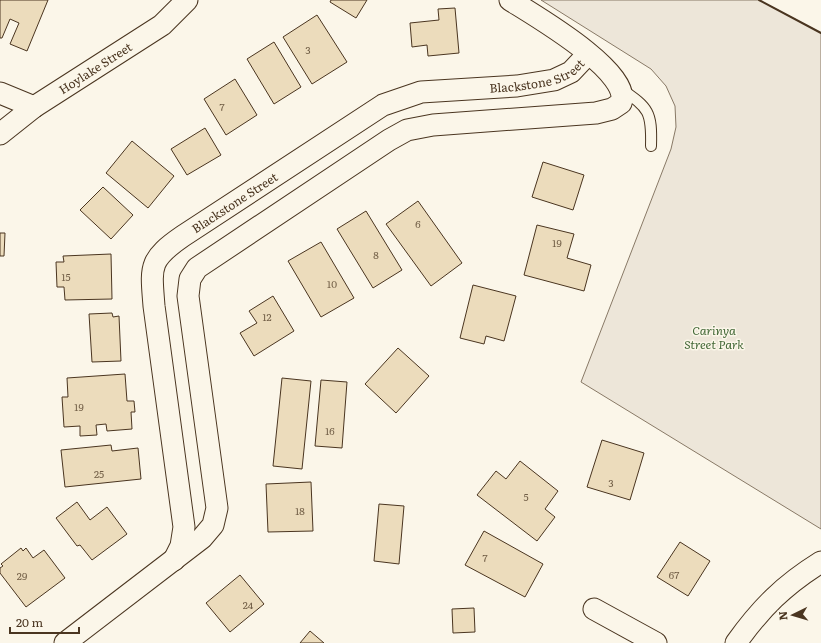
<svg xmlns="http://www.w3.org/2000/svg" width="821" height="643" font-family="Literata,serif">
<rect width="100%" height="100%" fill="#fbf6e9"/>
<path fill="#ede6d9" stroke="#887966" d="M541,0h218l62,33v496l-240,-147 90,-233 5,-22 -1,-21 -9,-20 -15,-17z"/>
<path fill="#ecdcbc" stroke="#4a3520" d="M0,0h48l-21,51 -17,-7 9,-21 -9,-4 -8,19h-2z
M331,0h36l-11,18 -26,-16z
M455,8l4,45 -31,3 -1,-11 -15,2 -2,-24 29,-3 -1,-11z
M317,15l30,47 -35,22 -29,-47z
M274,42l27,45 -27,17 -27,-45z
M235,79l22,36 -31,20 -22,-36z
M205,128l16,27 -34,20 -16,-26z
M132,141l42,35 -26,32 -42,-35z
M543,162l41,13 -11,35 -41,-13z
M103,187l30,28 -22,24 -31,-29z
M418,201l44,62 -31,23 -45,-62z
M366,211l36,59 -29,18 -36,-59z
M537,225l37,9 -7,24 24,7 -7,26 -60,-16z
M0,233h5l-1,23h-4z
M321,242l33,56 -33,19 -33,-56z
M111,254l1,45 -47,1 -1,-13h-7l-1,-25h8l-1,-6z
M473,285l43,11 -12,45 -18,-5 -2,8 -24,-6z
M273,296l21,35 -40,25 -14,-23 17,-10 -8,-12z
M112,313l1,4 6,-1 2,45 -29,1 -3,-48z
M398,348l31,28 -33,37 -31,-29z
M125,374l2,27h7l1,11h-4l1,17 -25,2 -1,-7 -10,1 1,10 -17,1v-10l-16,1 -2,-30h6l-1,-19z
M282,378l29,3 -9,88 -29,-3z
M321,380l26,2 -5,66 -27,-2z
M602,440l42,13 -14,47 -43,-13z
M111,445l1,6 26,-3 3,31 -76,8 -4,-37z
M520,461l38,30 -13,18 10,8 -18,24 -60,-46 19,-24 10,8z
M311,482l2,49 -45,1 -2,-48z
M77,502l13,18 17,-13 20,27 -35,26 -12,-15 -3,1 -21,-28z
M379,504l25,2 -5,58 -25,-3z
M484,531l59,33 -18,33 -60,-32z
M680,542l30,19 -22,35 -31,-19z
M21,548l2,3 3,-3 7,10 11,-8 21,28 -39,29 -26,-34v-5l3,-2 -2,-2z
M240,575l24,29 -34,28 -24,-29z
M474,608l1,24 -22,1 -1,-24z
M310,631l14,12h-24z"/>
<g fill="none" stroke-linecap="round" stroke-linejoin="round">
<defs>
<path id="lane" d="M621,89c28,19 31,23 30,57"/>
<g id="street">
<path d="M0,93l34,14"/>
<path id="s1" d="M0,134l34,-27 128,-82 25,-25"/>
<path id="s2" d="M174,560l7,-14 3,-19 -30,-221c-3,-39 -6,-46 29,-70l200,-131 38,-13 96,-6 37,-6 17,-8 17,-18"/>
<path d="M594,609l62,34"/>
<path d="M65,643l137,-105 11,-13 4,-17 -29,-212 2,-17 7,-11 192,-128 18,-10 26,-5 163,-12 16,-4 9,-6c12,-31 -89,-89 -111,-103"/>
<path d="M736,643c25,-35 48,-58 85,-81"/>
</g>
</defs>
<use href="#lane" stroke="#4a3520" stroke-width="12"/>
<use href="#street" stroke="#4a3520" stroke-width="23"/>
<use href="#lane" stroke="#fbf6e9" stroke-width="10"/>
<use href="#street" stroke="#fbf6e9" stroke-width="21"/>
<path stroke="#4a3520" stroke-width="2" d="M759,0l62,33"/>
</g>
<g text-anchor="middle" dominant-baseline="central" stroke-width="3" stroke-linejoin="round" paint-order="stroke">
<g font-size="10" fill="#725f47">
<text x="308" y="49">3</text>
<text x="222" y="106">7</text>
<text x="418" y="223">6</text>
<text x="557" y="242">19</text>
<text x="376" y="254">8</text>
<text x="66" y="276">15</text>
<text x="332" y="283">10</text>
<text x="267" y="316">12</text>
<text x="79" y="406">19</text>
<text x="330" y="430">16</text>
<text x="99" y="473">25</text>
<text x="611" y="482">3</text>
<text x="526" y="496">5</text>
<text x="300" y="510">18</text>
<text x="485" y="557">7</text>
<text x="674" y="574">67</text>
<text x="22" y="575">29</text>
<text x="248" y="604">24</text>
</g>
<g font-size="12" fill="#4a3520" stroke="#fbf6e9">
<text stroke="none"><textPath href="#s1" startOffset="116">Hoylake Street</textPath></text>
<text stroke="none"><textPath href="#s2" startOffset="738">Blackstone Street</textPath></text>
<text stroke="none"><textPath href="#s2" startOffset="402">Blackstone Street</textPath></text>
</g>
<g font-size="12" font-style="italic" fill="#436837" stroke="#fbf6e9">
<text x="714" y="330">Carinya<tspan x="714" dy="14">Street Park</tspan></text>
</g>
</g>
<g transform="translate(793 615) rotate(265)" stroke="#fbf6e9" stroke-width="3" paint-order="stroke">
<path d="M0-3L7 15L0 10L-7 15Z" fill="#4a3520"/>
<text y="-6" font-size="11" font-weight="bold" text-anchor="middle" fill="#4a3520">N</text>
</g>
<path d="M10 627v6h69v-6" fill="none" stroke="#4a3520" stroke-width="2"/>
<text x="16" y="627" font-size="12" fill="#4a3520" stroke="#fbf6e9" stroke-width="3" paint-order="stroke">20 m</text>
</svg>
